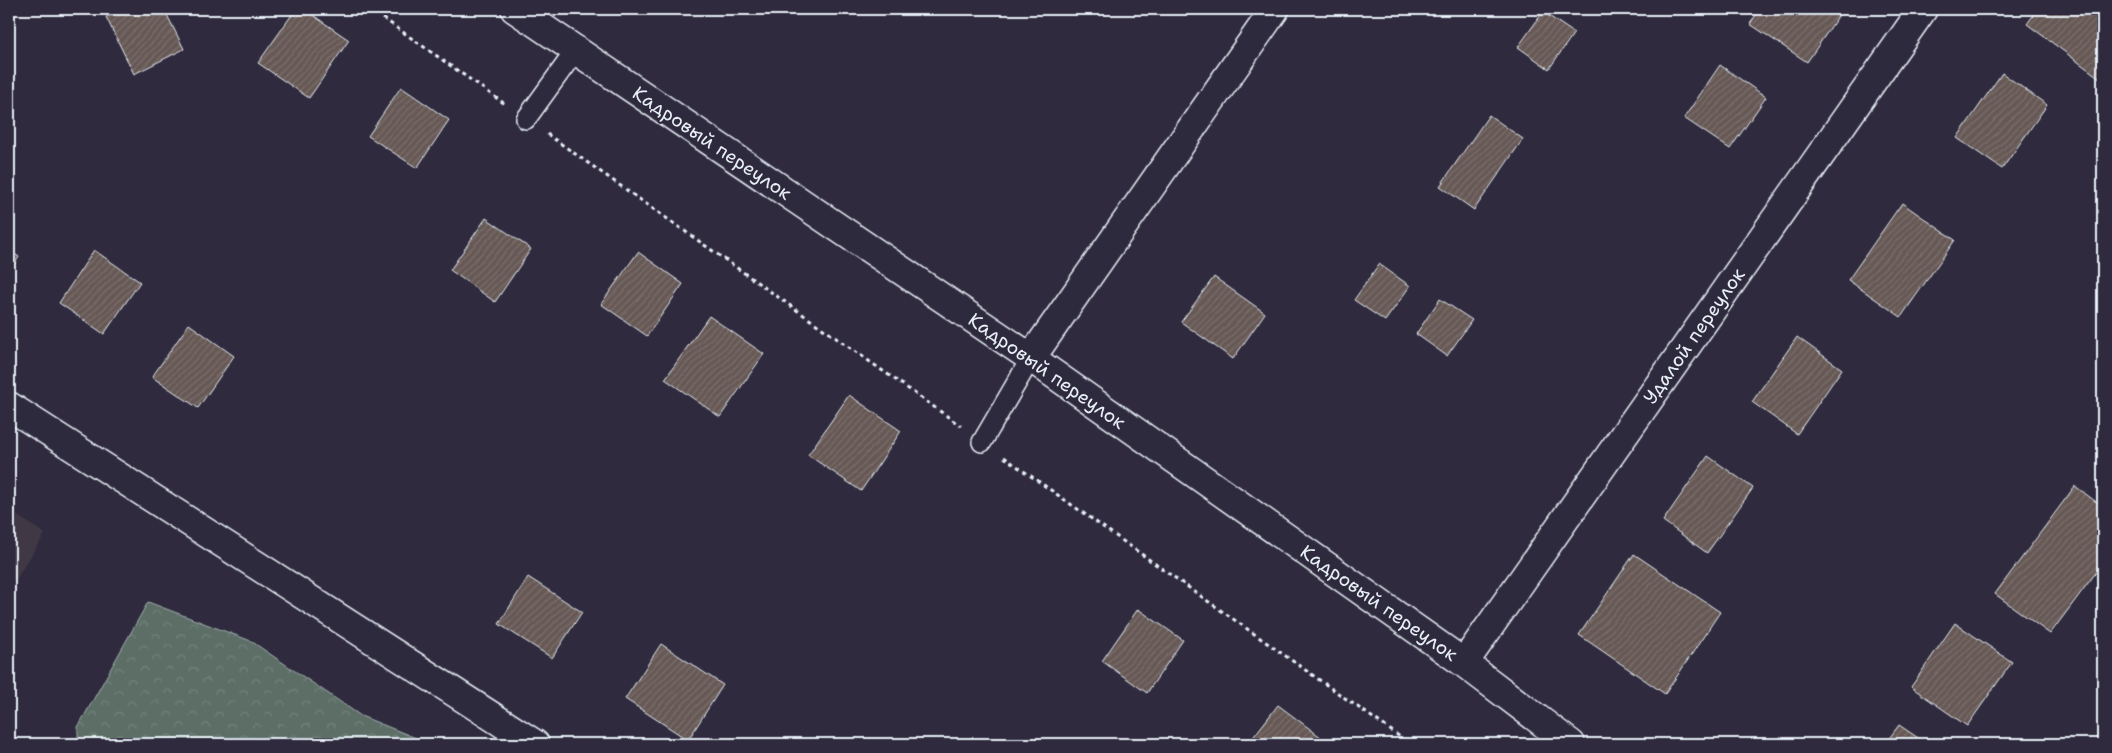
<svg xmlns="http://www.w3.org/2000/svg" width="2112" height="753" font-family="'Shantell Sans',sans-serif">
<defs>
<pattern id="forest-crowns" width="20" height="18" patternUnits="userSpaceOnUse" patternTransform="scale(1.25)"><rect width="20" height="18" fill="#5c6e66"/><path d="M2 6a3 3 0 1 1 6 0M12 15a3 3 0 1 1 6 0" fill="none" stroke="#73837d"/></pattern>
<pattern id="building-hatch" width="6" height="6" patternUnits="userSpaceOnUse" patternTransform="scale(1.25)"><rect width="6" height="6" fill="#665854"/><path d="M-1 1l2-2M0 6l6-6M5 7l2-2" fill="none" stroke="#7c706d"/></pattern>
</defs>
<rect width="100%" height="100%" fill="#2f2a3d"/>
<filter id="ink" filterUnits="userSpaceOnUse"><feTurbulence type="fractalNoise" baseFrequency=".02" numOctaves="2"/><feDisplacementMap in="SourceGraphic" scale="10" xChannelSelector="R" yChannelSelector="G"/><feConvolveMatrix kernelMatrix="1 2 1 2 8 2 1 2 1" color-interpolation-filters="sRGB"/></filter>
<g filter="url(#ink)">
<path fill="#403844" d="M9,510l36,24 -36,56z"/>
<path fill="url(#forest-crowns)" stroke="#a2b0af" d="M148,602l103,39 110,75 70,28h-353v-17z"/>
<path fill="url(#building-hatch)" stroke="#e8f1f8" d="M123,9h41l20,40 -50,25 -28,-57z
M296,9h8l45,31 -40,58 -51,-35z
M1760,9h83l-36,53 -57,-38z
M2038,9h65v66l-2,4 -74,-55z
M1543,12l31,21 -25,36 -31,-22z
M1720,65l46,32 -36,52 -46,-31z
M2002,73l45,32 -45,64 -45,-31z
M401,87l48,33 -32,48 -49,-32z
M1489,115l34,24 -49,71 -34,-24z
M1902,203l53,37 -54,77 -53,-37z
M486,218l45,31 -36,53 -45,-32z
M9,250l10,7 -10,15z
M94,250l46,32 -36,52 -45,-31z
M638,252l45,32 -36,52 -46,-32z
M1379,264l31,22 -25,35 -31,-21z
M1214,277l51,36 -32,46 -52,-37z
M1440,299l32,21 -25,36 -31,-22z
M709,316l55,38 -44,63 -55,-38z
M189,324l45,32 -36,52 -46,-31z
M1797,337l45,32 -45,65 -45,-32z
M849,395l52,36 -40,60 -53,-36z
M1708,456l45,32 -46,65 -44,-32z
M2075,486l28,21v56l-53,71 -55,-40z
M1634,554l86,58 -55,82 -86,-59z
M528,577l54,35 -30,46 -53,-34z
M1138,609l45,31 -36,53 -45,-32z
M1955,623l57,39 -45,64 -56,-39z
M661,644l62,41 -35,55 -63,-41z
M1278,705l52,39h-82z
M1899,725l28,19h-42z"/>
<g fill="none" stroke-linecap="round" stroke-linejoin="round">
<defs>
<path id="service" d="M526,119l50,-69
M982,442l49,-84"/>
<path id="minor" d="M515,9l516,349 433,305 107,81
M1031,358l244,-349
M9,406l526,338
M1464,663l459,-654"/>
</defs>
<use href="#service" stroke="#e8f1f8" stroke-width="22"/>
<use href="#minor" stroke="#e8f1f8" stroke-width="31"/>
<path stroke="#e8f1f8" stroke-width="3" stroke-dasharray="4 4" stroke-linecap="butt" d="M370,9l135,95
M547,134l414,292
M1004,457l406,287"/>
<use href="#service" stroke="#2f2a3d" stroke-width="19"/>
<use href="#minor" stroke="#2f2a3d" stroke-width="28"/>
</g>
</g>
<g text-anchor="middle" dominant-baseline="central" stroke-width="4" stroke-linejoin="round" paint-order="stroke">
<g font-size="19" fill="#e8f1f8" stroke="#2f2a3d">
<text transform="translate(712 143) rotate(34)">Кадровый переулок</text>
<text transform="translate(1694 336) rotate(-55)">Удалой переулок</text>
<text transform="translate(1047 371) rotate(35)">Кадровый переулок</text>
<text transform="translate(1379 603) rotate(35)">Кадровый переулок</text>
</g>
</g>
<rect width="2112" height="753" fill="none" stroke="#2f2a3d" stroke-width="30"/>
<rect x="15" y="15" width="2082" height="723" fill="none" stroke="#e8f1f8" stroke-width="2" filter="url(#ink)"/>
</svg>
